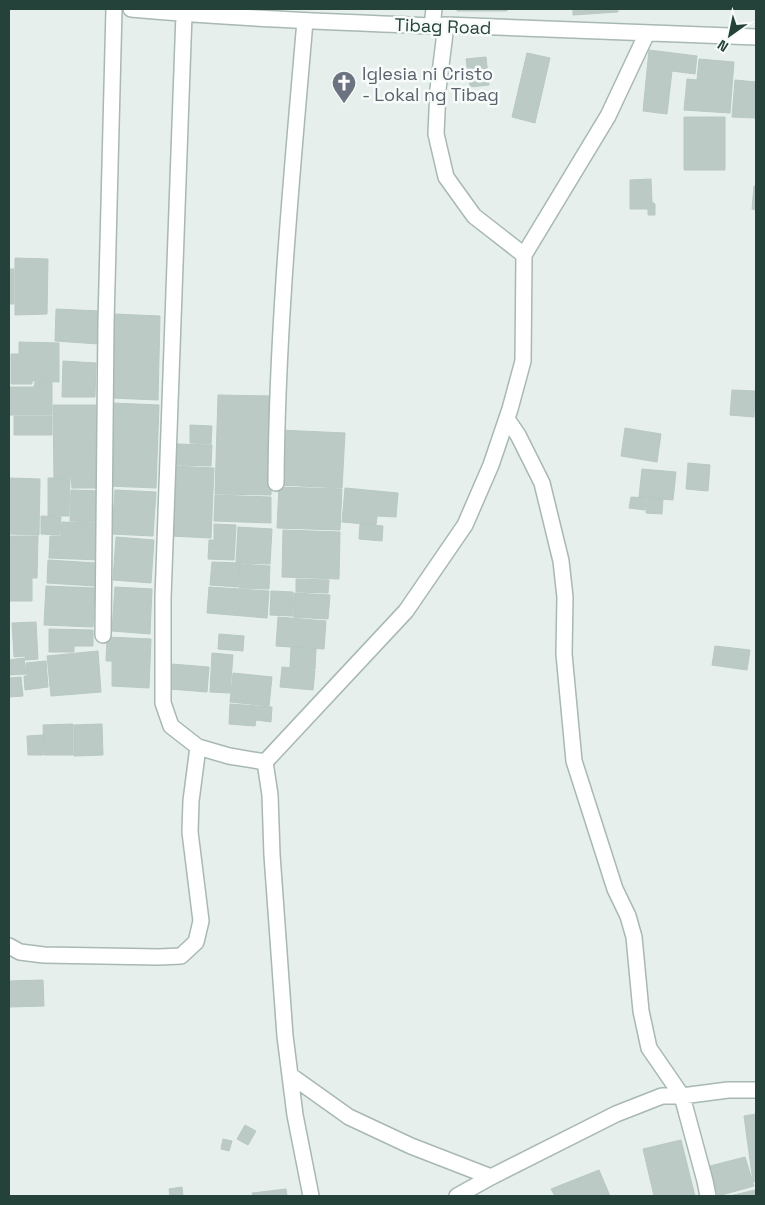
<svg xmlns="http://www.w3.org/2000/svg" width="765" height="1205" font-family="'Space Grotesk',sans-serif">
<rect width="100%" height="100%" fill="#e6efeb"/>
<path fill="#bbcac4" stroke="#b8c9c2" d="M457,9h50v2h-50z
M573,9h45v3l-45,3z
M649,50l48,6 -2,18 -23,-3 -5,43 -24,-3z
M527,53l23,5 -15,65 -23,-6z
M486,57l3,28 -19,2 -4,-28z
M699,59l35,3 -4,51 -46,-3 3,-31 10,1z
M735,80l21,2v36l-24,-1z
M684,117h41v53h-41z
M651,179l1,23 3,2v11h-7v-6h-18v-29z
M754,186h2v24l-4,-1z
M15,258l33,1 -1,55 -32,1z
M9,269h5v35h-5z
M56,309l44,2 -1,33 -44,-3z
M114,314l46,2 -2,84 -47,-2z
M19,342l40,1v39l-27,-1v3h-21v-30h8z
M63,361l33,2 -1,34h-33z
M35,382h17v33h-43v-28h25z
M732,390l23,1 -1,26 -24,-2z
M218,395l55,1 -2,99 -56,-1z
M112,403l47,2 -3,83 -47,-2z
M53,405h43l2,83h-26l-1,-11 -17,1z
M14,416h38v19h-38z
M190,425l22,1 -1,18 -21,-1z
M625,428l36,6 -4,28 -36,-6z
M280,430l65,3 -3,55 -64,-3z
M176,444l36,1 -1,21 -35,-1z
M688,463l22,2 -2,26 -22,-2z
M173,466l41,2 -3,70 -41,-2z
M642,469l34,3 -3,28 -34,-3z
M9,478l31,1 -1,56 -30,-1z
M48,478h22l-1,38h-21z
M279,487l63,2 -2,41 -63,-2z
M345,488l53,5 -2,24 -19,-1 -1,9 -34,-3z
M71,490l30,1 -1,31 -30,-1z
M115,490l41,2 -3,44 -41,-2z
M215,495l56,2v26l-57,-2z
M631,497l15,1 -1,12 -16,-2z
M647,498l16,1 -1,15 -16,-1z
M41,516l20,1 -1,18 -19,-1z
M62,522l38,1 -1,37 -50,-2 1,-22h11z
M214,524l22,1 -2,35 -26,-1 1,-19h5z
M360,524l23,2 -1,15 -23,-2z
M238,527l34,2 -2,35 -34,-1z
M283,530l57,2 -1,47 -57,-2z
M9,536h29l-1,42h-5v23h-23z
M116,537l38,3 -3,43 -38,-3z
M48,560l48,3 -1,23 -48,-3z
M212,562l28,1 -2,24 -28,-2z
M240,564l30,2 -1,23 -30,-1z
M296,579l33,1 -1,13 -32,-1z
M46,586l49,2 -2,39 -49,-2z
M115,587l37,2 -2,45 -38,-3z
M209,587l60,4 -2,27 -60,-5z
M271,591l22,1 -1,24 -22,-1z
M294,593l36,2 -2,24 -35,-2z
M278,617l48,4 -2,28 -48,-3z
M36,622l2,37 -13,1v-4l-11,1 -2,-34z
M49,629l44,1v16h-19v6h-25z
M219,634l25,2 -1,15 -25,-2z
M107,637l44,2 -2,49 -37,-2v-25h-6z
M715,646l35,4 -3,20 -35,-5z
M291,647l25,2 -1,20 -25,-2z
M98,651l3,41 -50,4 -4,-40z
M212,653l21,2 -3,38 -20,-1z
M24,658l2,16 -17,1v-15z
M46,661l2,26 -23,3 -1,-14h3l-1,-13z
M171,664l38,3 -2,25 -37,-3z
M282,667l33,3 -2,20 -33,-3z
M233,673l39,4 -3,29 -39,-4z
M21,677l2,19 -14,1v-19z
M230,704l42,3 -1,15 -15,-2 -1,6 -26,-2z
M73,724v31h-29l-1,-30z
M102,724l1,31 -29,1v-31z
M43,735v20h-15l-1,-19z
M43,980l1,26 -35,1v-26z
M756,1114v67l-3,1 -9,-66z
M245,1125l11,6 -8,14 -11,-6z
M223,1139l9,2 -3,10 -8,-2z
M681,1140l14,56h-41l-11,-47z
M745,1157l9,29 -36,10 -8,-30z
M599,1170l11,26h-55l-4,-7z
M182,1187l1,9h-13l-1,-7z
M286,1189l1,7h-34l-1,-3z
M755,1190l1,6h-26z"/>
<g fill="none" stroke-linecap="round" stroke-linejoin="round">
<defs>
<path id="minor" d="M131,9c100,9 201,13 301,17l14,-1 310,12
M184,14l-21,584v105l8,23 27,21 31,9 36,6
M432,26l2,-17
M524,255l84,-139 39,-83
M507,419l11,16 24,48 19,78 4,36 -1,57 10,107 41,128 13,27 6,21 7,74 8,37 33,48 23,85 3,15
M276,483c1,-155 16,-309 29,-462
M103,635l3,-312 8,-314
M9,946l11,6 24,3 115,2 22,-1 15,-14 5,-21 -11,-89 1,-31 7,-54
M290,1075l59,42 62,29 80,31
M311,1196l-16,-81 -10,-79 -13,-181 -2,-60 -5,-33 141,-151 59,-86 26,-60 19,-56 13,-48 1,-106 -50,-39 -28,-39 -10,-43 2,-45 8,-64
M457,1196l34,-19 125,-63 46,-18h20l46,-6h28"/>
</defs>
<use href="#minor" stroke="#a8b8b2" stroke-width="18"/>
<use href="#minor" stroke="#fff" stroke-width="15"/>
</g>
<defs>
<symbol id="church-pin" viewBox="-11 -11 22 30"><path d="M0 17L-7.5 6A9.5 9.5 0 1 1 7.5 6Z" fill="#6b7280" stroke="#f7fbf9"/><path d="M-1.2-6h2.4v3.5h3.3v2.4h-3.3V6h-2.4V-.1h-3.3v-2.4h3.3Z" fill="#fff"/></symbol>
</defs>
<g fill-rule="evenodd">
<use href="#church-pin" x="330" y="69" width="28" height="38"/>
</g>
<g text-anchor="middle" dominant-baseline="central" stroke-width="5" stroke-linejoin="round" paint-order="stroke">
<g font-size="18" fill="#24423a" stroke="#f7fbf9">
<text transform="translate(443 26) rotate(2)">Tibag Road</text>
</g>
<g font-size="18" fill="#5b616d" stroke="#f7fbf9" text-anchor="start">
<text x="362" y="73">Iglesia ni Cristo<tspan x="362" dy="21">- Lokal ng Tibag</tspan></text>
</g>
</g>
<rect width="765" height="1205" fill="none" stroke="#24423a" stroke-width="20"/>
<g transform="translate(730 35) rotate(213)" stroke="#f7fbf9" stroke-width="4" paint-order="stroke">
<path d="M0-4L9 19L0 12L-9 19Z" fill="#24423a"/>
<text y="-8" font-size="14" font-weight="bold" text-anchor="middle" fill="#24423a">N</text>
</g>
</svg>
